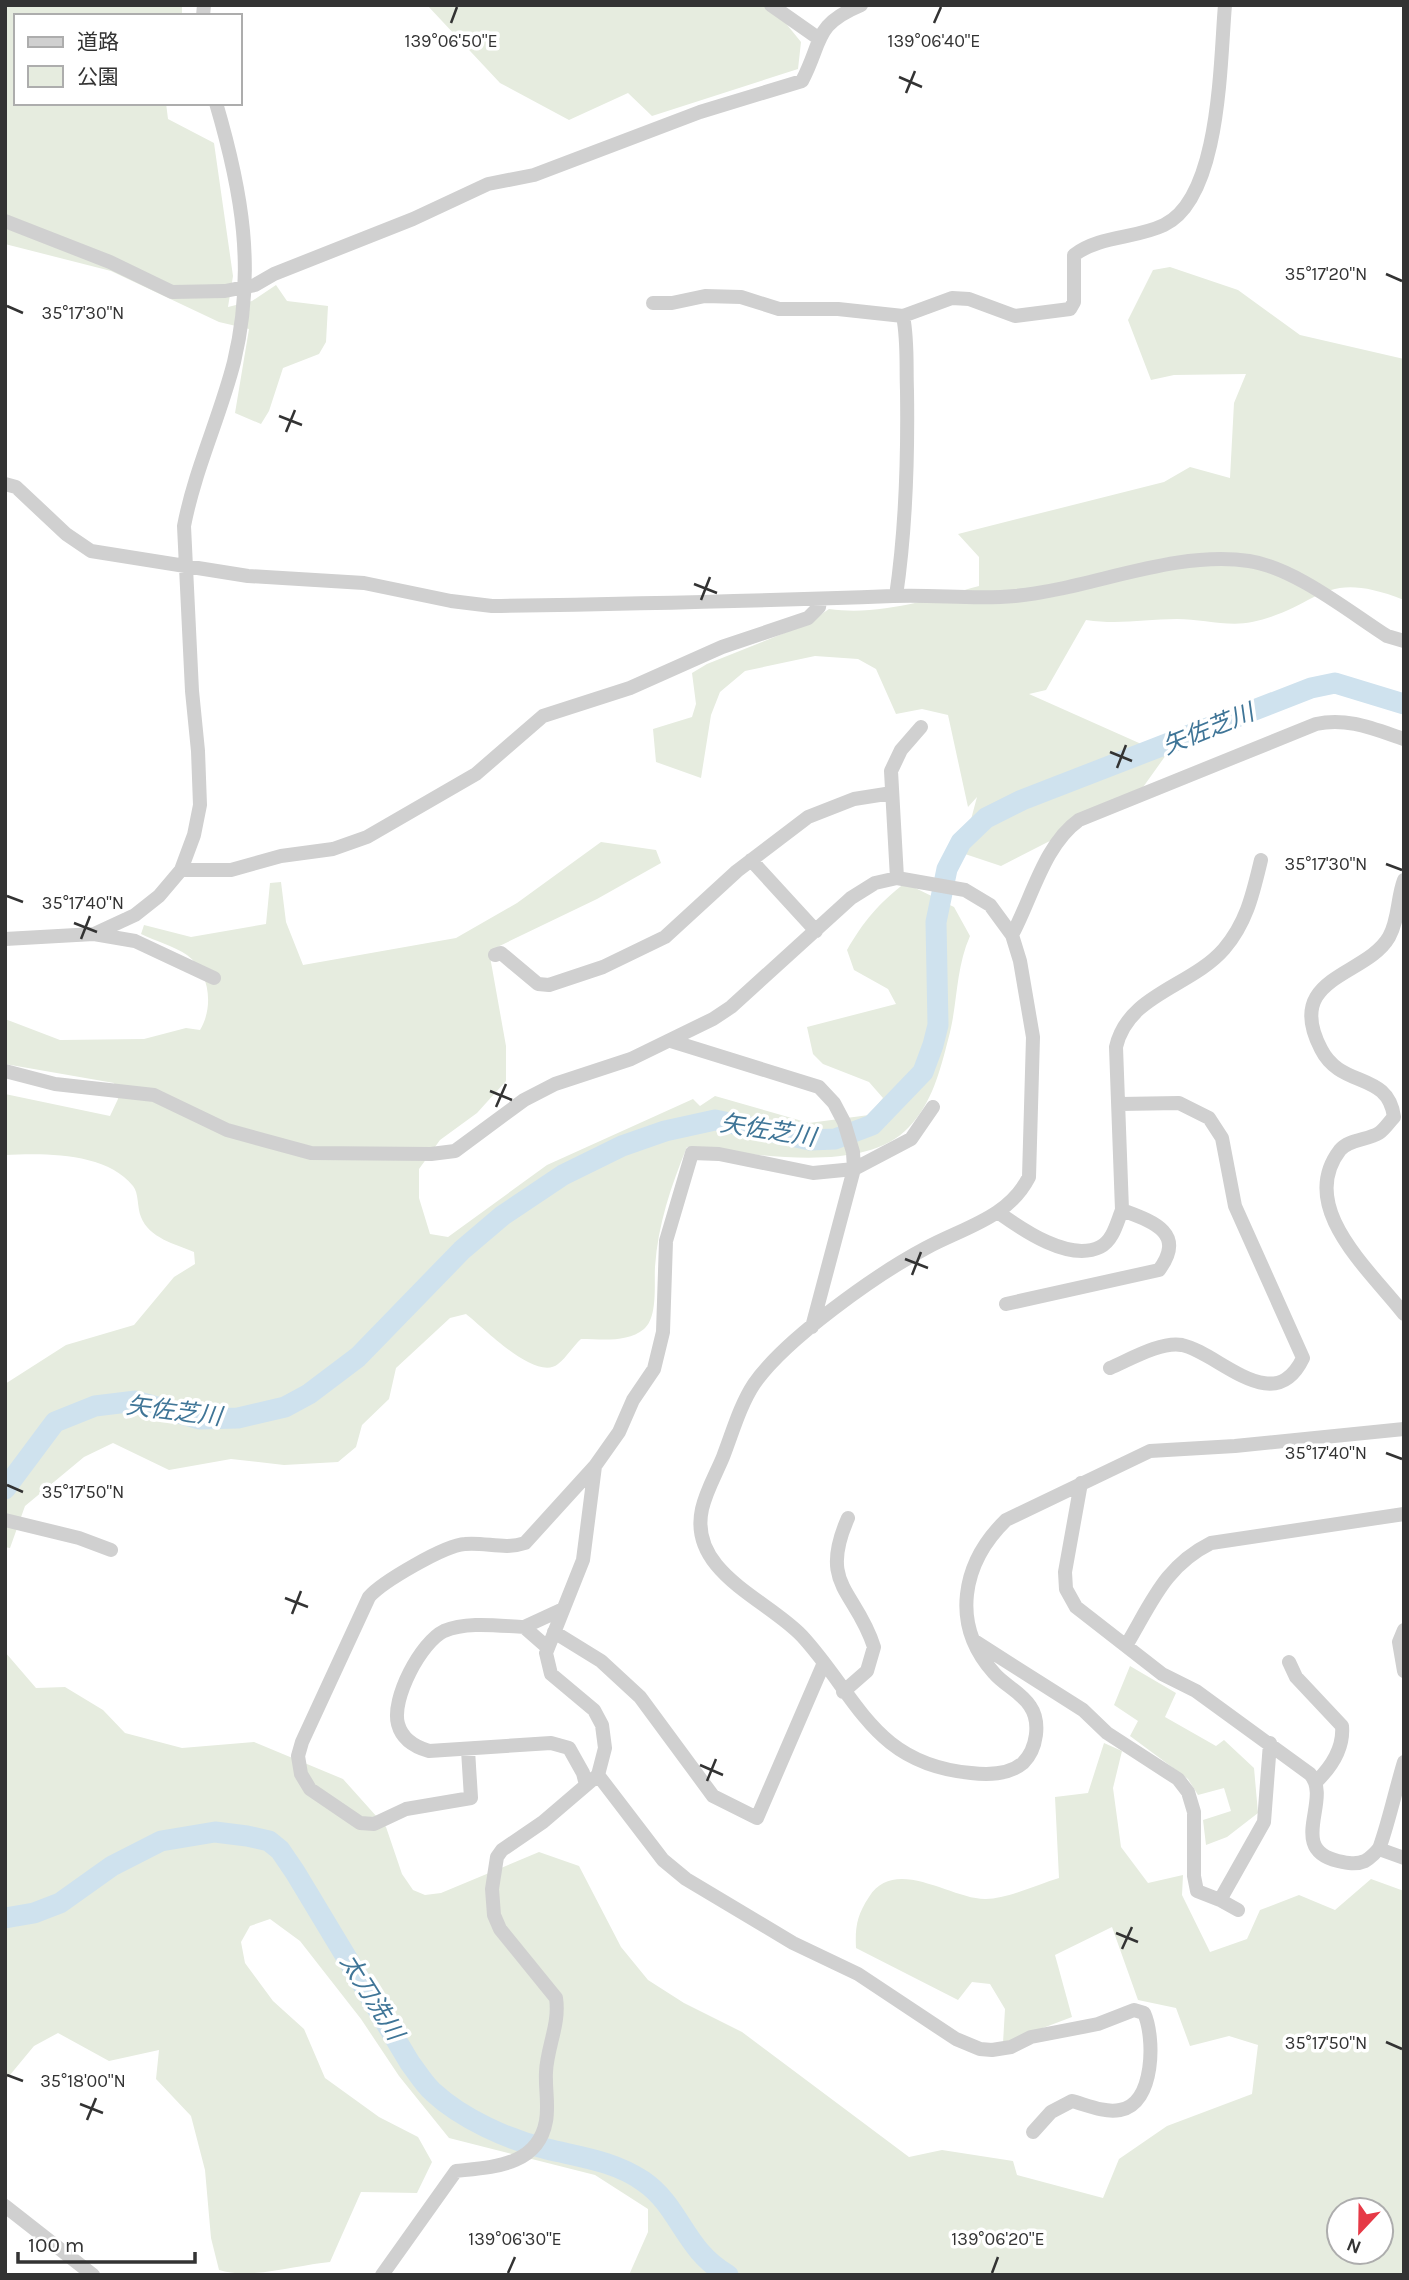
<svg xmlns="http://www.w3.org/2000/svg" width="1409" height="2280" font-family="Karla,'Noto Sans JP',sans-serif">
<rect width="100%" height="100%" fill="#fff"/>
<path fill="#e6ecdf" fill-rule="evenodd" d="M5,5h177v11h-166v87h150l2,16 46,24 19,133 -5,31 24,-6 24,-16 11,16 41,5 -2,36 -7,12 -36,14 -14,43 -8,13 -26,-11 14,-84 -30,-7 -108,-51 -106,-27z
M427,5h344l30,37 -3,27 -146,47 -24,-23 -59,27 -69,-37z
M1170,267l68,23 62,45 104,24v241c-84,-33 -82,7 -152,22 -23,5 -51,-3 -75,-3 -33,0 -57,6 -91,1l-40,70 -17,4 137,61 -30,42 -135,69 -39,-13 15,-56 -9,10 -20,-92 -26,-6 -26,5 -20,-45 -18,-10 -43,-3 -70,15 -25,21 -9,23 -10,63 -45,-16 -3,-33 39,-12 4,-13 -4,-31 15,-9 100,-40 22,-15c51,7 102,-10 150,-23v-29l-21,-23 206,-52 26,-15 40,11 4,-75 12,-29 -72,1 -23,5 -23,-60 25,-50z
M601,842l55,8 5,13 -64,36 -108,52 17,95v35l-29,32 -37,27 -21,29v29l11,36 18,3 99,-72 146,-66 7,7 15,-10 94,27 60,-8 14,-17 -14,-16 -46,-18 -10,-10 -6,-27 89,-23 -8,-15 -34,-19 -7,-20c16,-28 32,-47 58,-67l49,24 16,29c-15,34 -12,69 -22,104 -8,31 -16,63 -39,87 -46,50 -162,25 -222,20 -16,39 -29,77 -32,120 -1,17 3,50 -11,62 -17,14 -42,10 -63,10 -8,7 -14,18 -23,25 -22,18 -74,-36 -92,-50l-16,4 -54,50 -7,31 -27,26 -6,22 -18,15 -54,3 -53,-6 -62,11 -56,-27 -29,14 -59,49 -15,42 -5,-1v-163l61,-39 68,-20 40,-48 21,-13 -1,-12c-19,-8 -45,-14 -53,-35 -4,-9 -2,-24 -8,-31 -27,-34 -89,-33 -128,-31v-61l105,22 8,-17 -4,-16 -109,-19v-45l55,21 84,-1 42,-11 14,2c14,-23 10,-58 -13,-75 -13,-9 -32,-14 -46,-21l3,-9 47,12 75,-13 4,-41 11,-1 5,40 17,43 153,-27 61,-35z
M5,1652l31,36 29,-1 38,23 22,23 57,15 72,-6 89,37 43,48 16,47 11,16 12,5 16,-2 98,-41 40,14 42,81 27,33 36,23 58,29 167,125 33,-7 71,11 4,14 86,23 16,-39 48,-33 85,-32 6,-49 -29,-9 -39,10 -14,-38 -38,-8 -26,-73 -57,28 17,62 -69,26 2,-34 -15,-25 -18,-2 -14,18 -102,-52c-1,-21 1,-33 13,-51 26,-42 83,3 117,2 20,0 53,-15 73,-21l-4,-81 33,-4 16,-50 18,8 -9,37 8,59 27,36 35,-8 -1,20 28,57 37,-13 13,-29 39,-15 36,15 36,-31 33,12v384h-775l19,-43v-23l-53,-34 -146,-37 -50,-62 -38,-57 -61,-78 -30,-22 -20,7 -9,16 4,21 28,38 31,28 21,49 54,39 39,20 14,25 -15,31 -56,-1 -31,70c-33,3 -81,18 -111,8l-8,-32 -6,-68 -14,-54 -35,-37 3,-29 -50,11 -51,-28 -24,13 -29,35zM1339,2210h42v42h-42z
M1130,1666l46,27 -11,24 51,29 8,-6 30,28 4,45 -31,24 -21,8 -3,-25 28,-9 -7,-23 -26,7 -10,-16 -58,-43 8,-15 -24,-16z"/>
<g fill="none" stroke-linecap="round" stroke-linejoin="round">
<path stroke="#cfe2ee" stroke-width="21" d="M5,1489l50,-67 40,-16 41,-5 63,18 39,-1 47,-11 24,-13 49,-37 104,-107 40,-34 61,-41 59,-29 43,-15 50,-11 95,20 25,-1 37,-14 51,-53 10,-27 5,-20 -2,-103 11,-53 14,-27 25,-24 36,-18 289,-112 24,-5 69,21
M5,1918l29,-5 26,-10 52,-37 49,-25 54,-9 32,4 22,5 11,9 15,22 115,191c7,9 14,21 23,29 29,27 76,48 114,57 33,8 67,12 96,32 38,26 40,68 85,94"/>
<path stroke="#d0d0d0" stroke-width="14" d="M771,5l47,33
M203,16l1,-11
M5,221l105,41 62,30 53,-1 30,-6 19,-11 139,-55 75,-35 46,-9 166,-63 102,-31c21,-40 11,-56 59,-76
M653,303h19l33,-7 36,1 38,12h59l65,7 49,-18 17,1 46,17 55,-7 4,-7v-47c27,-20 61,-16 90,-30 57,-27 56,-165 61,-220
M5,484l11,3 50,47 25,17 157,25 116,7 87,18 41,5c134,-2 267,-5 401,-10 41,-2 81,4 122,0 75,-7 158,-46 234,-35 46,7 99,50 138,75l17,5
M896,596c10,-68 12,-137 11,-205 -1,-26 1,-50 -4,-75
M751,860l65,71
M181,870h50l50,-14 52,-7 34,-12 109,-63 67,-58 87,-28 92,-41 86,-29 11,-11 1,-6
M897,878l-6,-107 10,-21 20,-23
M1404,880c-7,18 -5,39 -15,57 -23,40 -106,39 -68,112 20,40 67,22 73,68 -5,5 -9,12 -15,16 -11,7 -30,6 -39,17 -44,57 30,120 64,164
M94,934l41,-19 24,-19 22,-26 13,-35 6,-30 -2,-54 -6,-60 -8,-165c11,-57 36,-109 50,-164 22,-92 8,-171 -18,-259
M1012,935c20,-37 32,-90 67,-115l237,-96c31,-7 58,5 88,15
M5,939l89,-5 41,7 79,37
M495,955l6,-2 37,31 11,1 54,-18 62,-30 72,-66 71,-54 46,-18 38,-6
M671,1041l148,46 15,16 10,19 9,30 1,17 -42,158
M5,1071l50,13 99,11 73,35 84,23 120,1 24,-3 69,-51 31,-16 76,-25 82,-40 18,-12 120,-109 24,-15 22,-5 68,12 25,15 22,30 8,26 13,76 -4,140c-21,41 -64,50 -103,71 -49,26 -141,91 -172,136 -14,21 -22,50 -31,73 -7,17 -17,34 -21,52 -14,63 65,90 100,127 56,61 71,128 169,137 17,2 38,2 52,-10 14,-14 18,-41 7,-57 -9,-14 -26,-21 -36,-33 -44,-49 -32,-110 12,-153l144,-69 85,-5 169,-17
M999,1213c24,17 70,49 101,34 13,-6 17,-25 22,-37l-6,-163c12,-53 75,-60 108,-98 23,-27 29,-56 37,-89
M1006,1304l153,-34c28,-38 -8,-49 -37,-60
M1110,1368c19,-8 51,-27 72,-23 37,8 92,74 121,13l-68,-152 -13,-68 -13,-20 -30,-15 -59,1
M1081,1483l-16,89 1,17 10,18 86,67 34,17 114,83c23,25 -24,75 28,87 9,2 18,4 27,0 5,-3 13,-10 15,-15 9,-25 16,-58 24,-84
M5,1520l74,18 32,12
M524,1627l39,-18
M1404,1630l-5,12 5,29
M554,1632l47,29 39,36 73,99 44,22 66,-153
M976,1642l107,68 24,23 71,46 10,13 6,20v64l3,15 23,9 44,-78 6,-79
M1127,1644c25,-42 38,-78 84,-101l193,-29
M548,1648l-24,-21c-24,-1 -57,-6 -80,4 -23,11 -53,68 -46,93 4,15 17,23 31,27l122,-8 18,5 14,25 3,12
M1289,1662l7,15 46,49c2,22 -10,40 -25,55
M843,1692l24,-21 7,-24c-18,-57 -56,-61 -26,-129
M468,1750l3,48 -65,11 -32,15 -14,-1 -50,-34 -9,-15 -3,-18 4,-14 67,-145c13,-15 76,-52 96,-53 21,-2 40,6 60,-1l70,-77 24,-34 14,-32 21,-31 9,-37 3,-91 26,-88 27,1 94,19 41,-4 57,-30 22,-32
M598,1775l65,85 23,19 107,64 65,31 98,65 24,10 12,1 19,-3 20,-10 67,-13 36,-14 10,3c11,24 11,91 -24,97 -16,3 -33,-5 -48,-9l-21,11 -18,20
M1379,1849l25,9
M1220,1900l18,10
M5,2206l88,69
M382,2275l74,-104c37,-4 82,-5 90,-50 3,-16 -1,-33 0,-49 1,-25 14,-48 10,-74l-56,-69 -6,-14 -2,-26 5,-32 5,-7 41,-28 55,-47 7,-27 -3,-23 -8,-15 -43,-36 -5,-21 37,-93 12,-94"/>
</g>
<path fill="none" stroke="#333" stroke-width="2.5" d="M451,23l6,-16M934,23l7,-16M899,77l23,10M906,93l9,-22M1386,274l16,7M7,306l16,7M279,416l23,9M286,432l9,-22M694,584l23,9M701,600l9,-23M1110,752l22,9M1117,768l9,-23M1386,864l16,6M7,896l16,6M74,923l23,9M81,939l9,-23M490,1091l22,9M496,1107l10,-23M905,1259l23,9M912,1275l9,-23M1386,1453l16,6M7,1485l16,7M285,1598l23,9M292,1614l9,-23M700,1765l23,10M707,1781l9,-22M1116,1933l22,9M1122,1949l10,-22M1386,2042l16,7M7,2075l16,6M80,2104l23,9M87,2120l9,-22M508,2273l7,-16M992,2273l6,-16"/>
<g text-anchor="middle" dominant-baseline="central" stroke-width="7" stroke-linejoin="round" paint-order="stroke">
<g font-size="24" font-style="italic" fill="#3f7597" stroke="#fff">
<text transform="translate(1208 729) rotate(-22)">矢佐芝川</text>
<text transform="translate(768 1130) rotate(9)">矢佐芝川</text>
<text transform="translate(174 1411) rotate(7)">矢佐芝川</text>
<text transform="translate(372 1997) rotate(58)">太刀洗川</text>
</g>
</g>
<g font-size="18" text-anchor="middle" fill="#333" stroke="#fff" stroke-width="7" stroke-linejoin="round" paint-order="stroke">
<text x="451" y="47">139°06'50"E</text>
<text x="934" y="47">139°06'40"E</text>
<text x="1326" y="280">35°17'20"N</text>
<text x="83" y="319">35°17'30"N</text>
<text x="1326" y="870">35°17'30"N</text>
<text x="83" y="909">35°17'40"N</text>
<text x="1326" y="1459">35°17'40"N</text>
<text x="83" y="1498">35°17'50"N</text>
<text x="1326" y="2049">35°17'50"N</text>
<text x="83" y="2087">35°18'00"N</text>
<text x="515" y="2245">139°06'30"E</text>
<text x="998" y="2245">139°06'20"E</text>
</g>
<rect width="1409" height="2280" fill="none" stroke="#333333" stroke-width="14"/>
<rect x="14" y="14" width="228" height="91" fill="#ffffff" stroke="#adadad" stroke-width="2"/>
<rect x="28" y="37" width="35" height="10" fill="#d0d0d0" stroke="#adadad" stroke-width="2"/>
<text x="77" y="49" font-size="21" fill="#333333">道路</text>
<rect x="28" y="66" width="35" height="21" fill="#e6ecdf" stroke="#adadad" stroke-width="2"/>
<text x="77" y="84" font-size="21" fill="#333333">公園</text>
<g transform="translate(1360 2231) rotate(202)"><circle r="33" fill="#ffffff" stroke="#adadad" stroke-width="2"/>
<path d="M0-5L12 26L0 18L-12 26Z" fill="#e63946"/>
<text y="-10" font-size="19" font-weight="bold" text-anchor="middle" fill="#333333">N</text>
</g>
<path d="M18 2252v10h177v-10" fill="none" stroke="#333333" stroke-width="3.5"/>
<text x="28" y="2252" font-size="21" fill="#333333" stroke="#ffffff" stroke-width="5" paint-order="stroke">100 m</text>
</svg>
